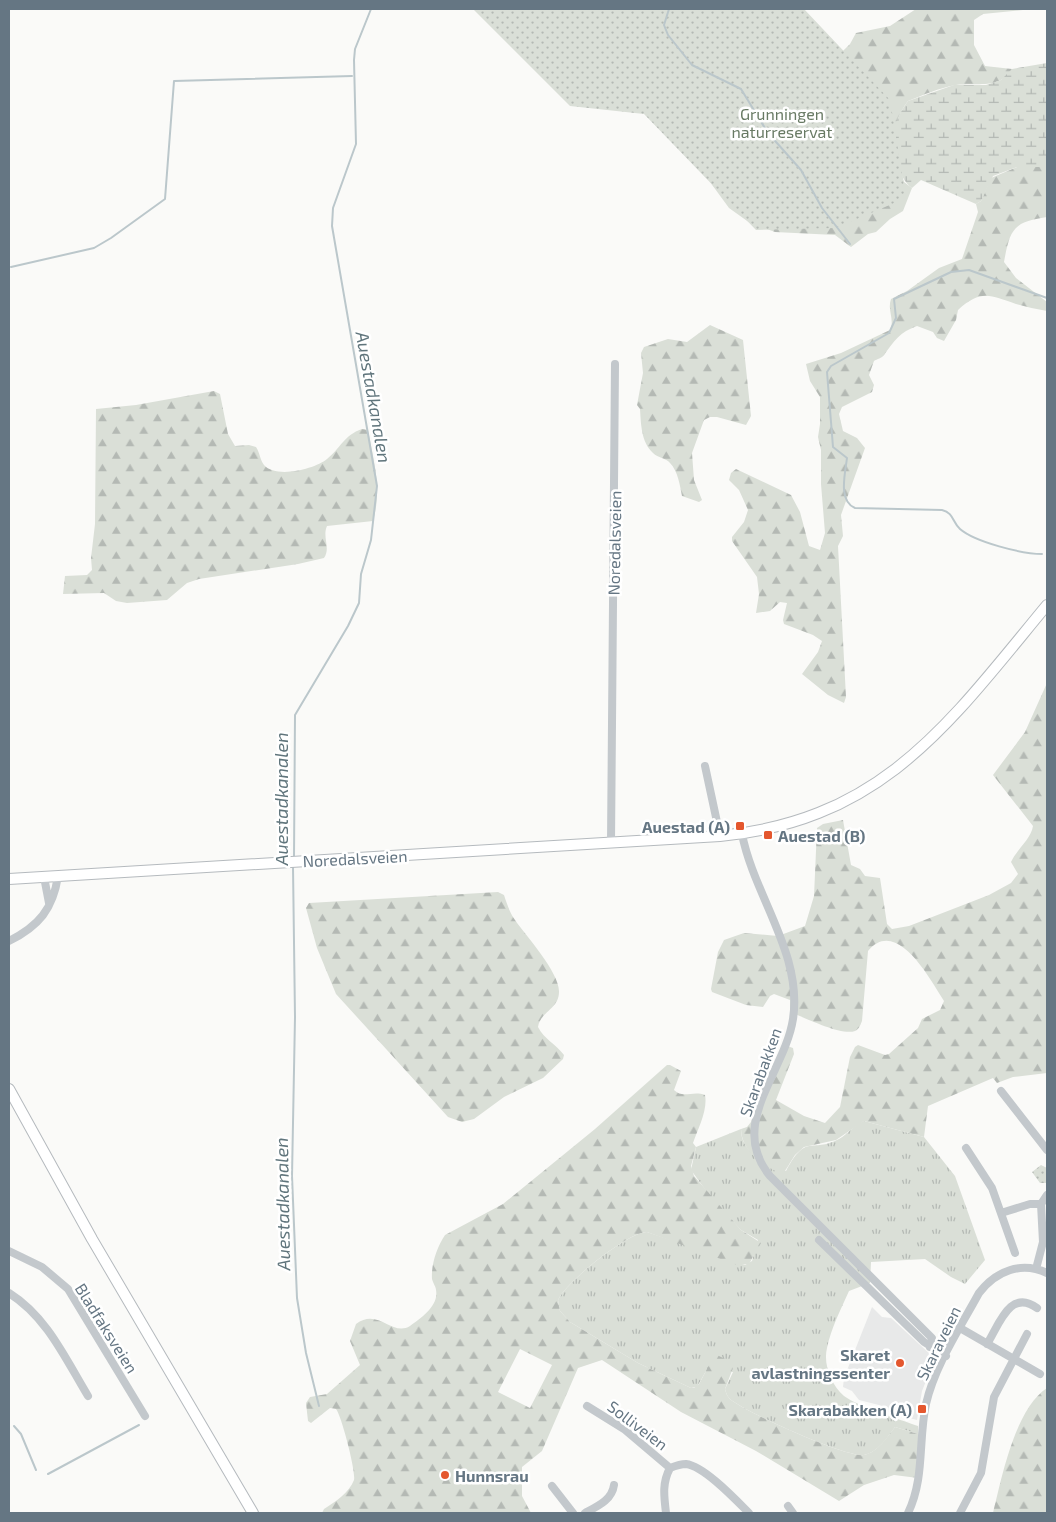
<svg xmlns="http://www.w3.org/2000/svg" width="1056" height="1522" font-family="'Exo 2',sans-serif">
<defs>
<pattern id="grass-tufts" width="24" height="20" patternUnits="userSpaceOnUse" patternTransform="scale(1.25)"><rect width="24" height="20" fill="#dadfd7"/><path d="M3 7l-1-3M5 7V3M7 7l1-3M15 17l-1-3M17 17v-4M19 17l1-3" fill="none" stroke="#b4b9b4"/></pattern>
<pattern id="forest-firs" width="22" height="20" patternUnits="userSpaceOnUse" patternTransform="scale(1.25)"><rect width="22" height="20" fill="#dadfd7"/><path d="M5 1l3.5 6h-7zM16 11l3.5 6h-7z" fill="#b4b9b4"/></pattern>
<pattern id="wetland-marsh" width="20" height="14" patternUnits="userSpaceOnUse" patternTransform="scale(1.25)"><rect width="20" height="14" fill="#dadfd7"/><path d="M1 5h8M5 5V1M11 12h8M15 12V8" fill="none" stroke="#b4b9b4"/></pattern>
<pattern id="park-dots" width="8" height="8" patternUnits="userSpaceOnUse" patternTransform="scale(1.25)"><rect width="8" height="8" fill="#dadfd7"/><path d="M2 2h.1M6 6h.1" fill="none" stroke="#b4b9b4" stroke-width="1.8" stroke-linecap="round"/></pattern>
</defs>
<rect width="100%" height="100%" fill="#fafaf8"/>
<path fill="#e8e9e9" d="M872,1307l10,10 9,1 41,38 -2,15 -8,20 -5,29 -27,-7 -11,-8 -20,-5 -7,-9 -9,-4 1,-9z"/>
<path fill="url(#grass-tufts)" d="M864,1121l60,16 31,39 30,84 -20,24 -14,-7 -26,-18 -54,3 -1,21 -21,8c-8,18 -18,37 -22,57 -4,16 4,37 17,48 15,11 55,23 74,30v8l-23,-7c-8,11 -17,25 -31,28 -17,3 -119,-43 -134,-56 -3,-3 -4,-6 -5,-10l8,-17 -27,-1 -9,16 -6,1 -53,-25 -68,-41 -10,-11 -2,-11c8,-18 70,-68 89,-68l98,33 7,-4 6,-21 -17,-10 -29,-31 -21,-29 5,-23 45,-18c0,25 26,33 45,42 21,-39 24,-17 53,-32 9,-5 16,-15 25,-18z"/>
<path fill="url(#forest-firs)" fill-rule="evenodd" d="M916,9h116l-49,5 -9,6v25l11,21 27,3c-11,21 -38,13 -56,16 -17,3 -33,10 -48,16 -22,29 -11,50 -4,81l8,6 -9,23 -13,8 -14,13 -8,2 -17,13 -16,-12 -60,-3 -25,-9 -21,-15 -19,-26 140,-138 6,-11 34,-7z
M1017,167h30v50c-34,5 -37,12 -43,45l12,16 31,24v9c-10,-2 -21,-4 -31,-7 -26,-9 -35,-15 -58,6l-2,10 -12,21 -7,-3 -4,-6 -16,-6c-17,6 -23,15 -33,29 -2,3 -7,4 -10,6l-5,14 5,10 -2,7 -30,15 -3,7 4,17 14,7 8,10 -24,67 2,21 -5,10 8,151 -2,6 -16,-8 -26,-21 16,-22 4,-11 -9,-6 -29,-11 -1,-4 4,-17 -7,-1 -10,9 -14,2 3,-19 -2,-17 -25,-36v-4l12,-15 4,-12 -9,-20 -10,-10 2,-7 5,-4 55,26 9,17 9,34 11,4 5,-17 -4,-49v-34l-3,-13 2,-13v-27l-10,-16 -4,-17 35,-11 49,-23c5,-10 -3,-20 1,-31l16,-8 32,-23 23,-9 16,-47 -2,-8 5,-3 10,-23z
M710,325l33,15 8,76 -5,9 -29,-8h-7l-6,3 -12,33 2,27 8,20 -3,2 -17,-6c-2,-10 -4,-25 -12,-33 -4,-5 -12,-5 -17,-10 -12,-11 -12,-29 -13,-44l-3,-4 6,-32 -2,-20 3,-6 24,-8 19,3z
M214,391l6,3 8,40 7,12 14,-1 7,2c4,6 4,13 8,18 12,14 51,4 63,-6 13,-10 17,-24 35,-30l6,1c6,32 14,60 5,91l-46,5c-5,11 4,22 -3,32l-26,6 -99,15 -12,4 -20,17 -40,3 -11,-2 -12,-8 -41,1 2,-18 22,-1 5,-5 -1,-12 4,-34 1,-115 40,-4z
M1047,683v390l-34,4 -16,6 -4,-5 -65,28 -4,31 -60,-16 -28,19 -32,7 -9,8 -12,19c-19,-7 -42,-23 -42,-45l6,-2 4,-5 16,-45 20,-31 6,2 1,6 -18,46 28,16 21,7 15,-16 10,-50 5,-10 3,-2 27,10 4,-1 29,-26 4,-9 18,-9 4,-9c-13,-20 -47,-85 -76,-50l-6,70c-2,5 -3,8 -7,10 -13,5 -50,-13 -62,-18l-3,-2v-11l-16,-6 -4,2 -7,11 -17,-2 -34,-13 -1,-3 7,-37 6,-12 20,-7 34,3 27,-10 9,-30 3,-68 6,-4 20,-4 8,45 9,4 5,7 15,2 7,46 5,5 17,-3 80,-31 22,-12 7,-9 -7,-12c6,-13 20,-23 22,-36l-40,-51 32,-43z
M498,892l6,3c3,9 6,18 11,25 11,16 45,53 44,72 0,17 -19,20 -21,35 6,12 18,17 26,28l-1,4 -20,19 -39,19 -30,22 -12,3 -14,-5 -112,-123 -19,-46 -11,-40 3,-5z
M667,1065h3l11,6 -7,19c9,9 19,0 31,5 3,15 -7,34 -12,48l3,4 -5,19 3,10 47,54 20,13 -12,21 -12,1 -90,-33c-19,0 -81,50 -89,68l2,11 10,11 68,41 53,25h3l5,-4 16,-30 10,5 8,9 -8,21c1,4 2,7 5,10 15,13 117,59 134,56 14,-3 23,-18 31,-28l23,7v44l-24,-3 -30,10 -25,16 -83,-50 -75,-39 -79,-52 -24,8 -36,83 -20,16v29l9,17h-209l2,-4c11,-7 25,-16 30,-29 2,-8 -12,-63 -18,-71l-6,-1 -19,15 -3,-2 -2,-18 4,-6 17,-3 33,-29 -10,-24 6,-17c22,-17 36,13 54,2 11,-8 29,-20 26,-36 0,-3 -3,-7 -4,-11 -1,-15 5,-32 13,-44l58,-31 92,-75zM520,1349l32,16 -22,43 -32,-16z
M1047,1388v125h-54c9,-36 22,-104 54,-125z"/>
<path fill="url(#wetland-marsh)" d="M1047,63v104h-30l-24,9 -12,25 -5,3 -55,-24 -9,8c-14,-10 -19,-37 -19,-54 1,-11 9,-25 15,-33l46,-16h32l15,-5 11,-11z"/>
<path fill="url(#park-dots)" d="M473,9h331l86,91 16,98 -70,30 -80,2 -112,-116 -74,-8z
M1041,1165l6,3v15h-7l-8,-11z"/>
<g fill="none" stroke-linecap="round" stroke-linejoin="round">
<path stroke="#bbc7cb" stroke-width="2" d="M669,9l-5,16 4,10 24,30 49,24 27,44 33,37 21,38 28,36
M11,267l83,-19 17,-10 54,-39 9,-118 178,-5
M1042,554c-20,0 -67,-12 -82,-25 -8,-7 -6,-16 -18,-19l-87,-2c-17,-7 -10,-34 -8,-50l-14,-11 -6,-75 4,-6 58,-33 7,-15 -2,-19 57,-27 18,-2 78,28
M294,857l1,-142 53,-89 11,-23 2,-29 10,-34 6,-54 -45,-260 1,-18 23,-64 -2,-84 1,-11 16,-40
M293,867l2,150 -3,159 5,122 9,55 13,53
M14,1426l7,8 15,36
M48,1474l91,-49"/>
<defs>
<path id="major" d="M9,879l711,-43c164,-16 230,-114 327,-231
M9,1089l83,150 161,274"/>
</defs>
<use href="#major" stroke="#b5babe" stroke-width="12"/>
<path stroke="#c3c8cc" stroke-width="8" d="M705,766l15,70
M742,834c12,62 61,120 51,185 -8,53 -66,105 -23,157l162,162 -2,9
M611,843l4,-479
M44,877l5,26
M9,941c30,-15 44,-32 49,-65
M1001,1091l46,59
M966,1148l26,40 23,65
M1041,1204l6,-9
M1001,1213l29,-9h11l2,38 -7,27
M819,1240l105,102 22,14
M9,1251l33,16 26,22 77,127
M9,1293c38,24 56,65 79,103
M960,1328l80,46
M987,1344c12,-19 23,-56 50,-36
M587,1406l37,23 46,39
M552,1486l21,27
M788,1506l5,7
M585,1513c13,-7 27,-13 29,-28
M666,1513c-2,-17 -4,-30 4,-45 5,-2 11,-4 16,-4 18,2 50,36 63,49
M908,1513c17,-35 10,-72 18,-109 9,-39 34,-76 53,-111 17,-22 42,-32 68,-20
M960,1513l21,-40 13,-76 33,-63"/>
<use href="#major" stroke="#fff" stroke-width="10"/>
</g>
<g fill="#e4572e" stroke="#fff" stroke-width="2">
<rect x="735" y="821" width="10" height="10" rx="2.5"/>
<rect x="763" y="830" width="10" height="10" rx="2.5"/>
<circle cx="900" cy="1363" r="5"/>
<rect x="917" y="1404" width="10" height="10" rx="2.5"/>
<circle cx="445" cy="1475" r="5"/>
</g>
<g text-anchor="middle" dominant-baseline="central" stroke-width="5" stroke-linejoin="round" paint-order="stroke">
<g font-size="16" fill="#687a64" stroke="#fff">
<text x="782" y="113">Grunningen<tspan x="782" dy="18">naturreservat</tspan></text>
</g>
<g font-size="16" fill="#657683" stroke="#fff">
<text transform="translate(614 543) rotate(-89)">Noredalsveien</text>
<text transform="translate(355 858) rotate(-3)">Noredalsveien</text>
<text transform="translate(760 1072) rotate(-70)">Skarabakken</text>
<text transform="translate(107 1328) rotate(58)">Bladfaksveien</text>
<text transform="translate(938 1343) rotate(-64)">Skaraveien</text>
<text transform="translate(638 1425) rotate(37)">Solliveien</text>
</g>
<g font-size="16" font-weight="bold" fill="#657683" stroke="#fff" text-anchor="end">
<text x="730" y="826">Auestad (A)</text>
<text x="778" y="835" text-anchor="start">Auestad (B)</text>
<text x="890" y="1354">Skaret<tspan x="890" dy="18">avlastningssenter</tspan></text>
<text x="912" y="1409">Skarabakken (A)</text>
<text x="455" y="1475" text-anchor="start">Hunnsrau</text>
</g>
<g font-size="18" font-style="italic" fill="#60757c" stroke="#fff">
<text transform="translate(374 397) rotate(80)">Auestadkanalen</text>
<text transform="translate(281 799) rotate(-90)">Auestadkanalen</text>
<text transform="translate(282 1204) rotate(-91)">Auestadkanalen</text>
</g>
</g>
<rect width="1056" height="1522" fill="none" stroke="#657683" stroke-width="20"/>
</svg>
